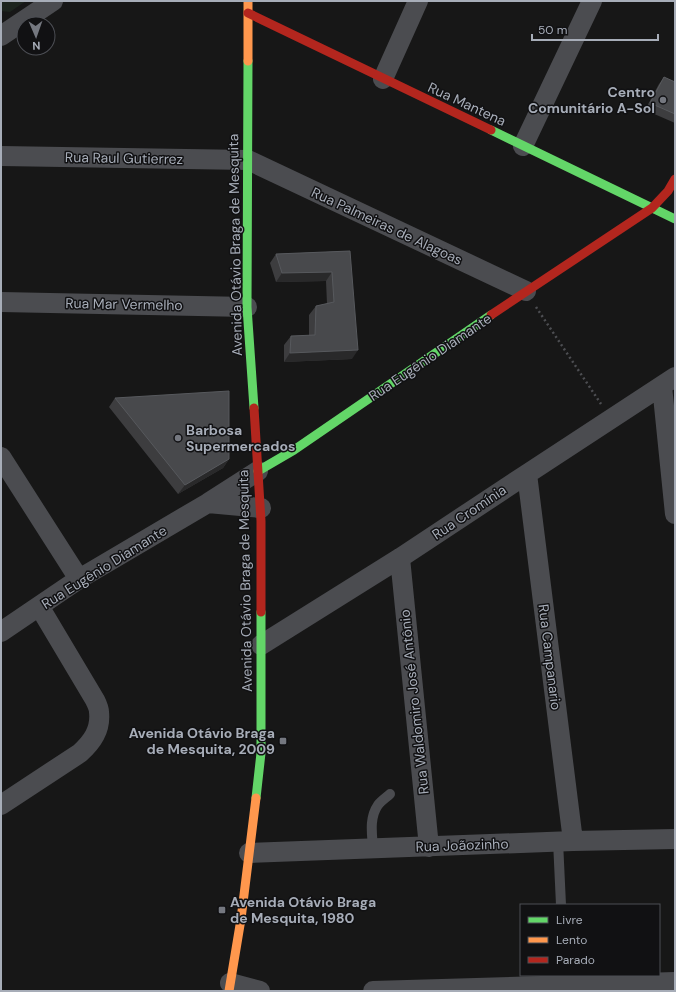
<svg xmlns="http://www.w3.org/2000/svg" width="676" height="992" font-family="'DM Sans',sans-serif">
<rect width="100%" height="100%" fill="#171717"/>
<path fill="#1d241e" d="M1,1h25l-16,11 -9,-1z"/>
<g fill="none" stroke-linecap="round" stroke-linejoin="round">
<path stroke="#4d4e52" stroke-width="2.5" stroke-dasharray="2 3" stroke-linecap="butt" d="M536,307l65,97"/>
<path stroke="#4b4c50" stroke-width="10" d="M558,841l3,64
M373,848c-1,-14 -4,-30 5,-43 3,-4 9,-8 12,-11"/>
<path stroke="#4b4c50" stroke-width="20" d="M1,36l52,-35
M383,79l35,-78
M523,146l69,-145
M1,156l247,4 278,131
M1,302l246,5
M662,386l13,128
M1,457l78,122
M527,474l46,367
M208,503l53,5
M400,558l29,289
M1,632l78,-53 129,-76 50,-32
M261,645l139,-87 127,-84 148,-97
M1,805l79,-52c12,-11 21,-23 19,-41 0,-4 -2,-8 -4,-12l-56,-94
M249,853l324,-12 102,-2
M230,983l30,8
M373,991l302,-9"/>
<path stroke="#63d668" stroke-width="9" d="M248,61l-1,246 7,101
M491,130l184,89
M258,471l36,-21 197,-135
M256,798l5,-45v-141"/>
<path stroke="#ff974d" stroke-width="9" d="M248,61v-60
M229,991l12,-72 15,-121"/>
<path stroke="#b3261e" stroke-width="9" d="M248,13l243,117
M491,315l161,-107 16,-17 7,-12
M254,408l7,113v91"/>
</g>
<path fill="#3d3d3f" d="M664,77l11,5v41l-30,-13 14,-26z
M350,251l2,108 -68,3v-17l7,-9h18v-21l7,-9 11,-2 -1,-23 -50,1 -6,-19 6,-9z
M115,398l114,61 -6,9 -45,26 -69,-87z"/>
<path fill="#29292a" d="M332,272l-6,9 -50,1 6,-9z
M358,350l-6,9 -68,3 6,-9z
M229,459l-6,9 -45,26 7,-9z"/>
<path fill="#48494c" stroke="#57595d" d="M664,77l11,5v32l-25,-11z
M350,251l8,99 -68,3 1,-17 24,-1 1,-29 18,-4 -2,-30 -50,1 -6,-19z
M229,391v68l-44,26 -70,-87z"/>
<g fill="#757880" stroke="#111113" stroke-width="1.5">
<circle cx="663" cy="100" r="4"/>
<circle cx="178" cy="438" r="4"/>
<rect x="279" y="737" width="8" height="8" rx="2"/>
<rect x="218" y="906" width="8" height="8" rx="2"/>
</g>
<g text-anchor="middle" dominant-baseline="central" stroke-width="3" stroke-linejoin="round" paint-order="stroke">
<g font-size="14" font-weight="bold" fill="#a7adb8" stroke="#111113" text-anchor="end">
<text x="655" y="92">Centro<tspan x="655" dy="16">Comunitário A-Sol</tspan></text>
<text x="186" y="430" text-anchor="start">Barbosa<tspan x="186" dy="16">Supermercados</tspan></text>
<text x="275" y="733">Avenida Otávio Braga<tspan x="275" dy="16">de Mesquita, 2009</tspan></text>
<text x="230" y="902" text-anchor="start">Avenida Otávio Braga<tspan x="230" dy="16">de Mesquita, 1980</tspan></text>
</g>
<g font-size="14" fill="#a7adb8" stroke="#111113">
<text transform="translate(467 104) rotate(25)">Rua Mantena</text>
<text transform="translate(124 158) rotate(1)">Rua Raul Gutierrez</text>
<text transform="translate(387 226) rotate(25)">Rua Palmeiras de Alagoas</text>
<text transform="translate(235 245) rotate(-91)">Avenida Otávio Braga de Mesquita</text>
<text transform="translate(124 304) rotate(1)">Rua Mar Vermelho</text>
<text transform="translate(430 357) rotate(-34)">Rua Eugênio Diamante</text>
<text transform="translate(469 512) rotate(-34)">Rua Cromínia</text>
<text transform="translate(104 567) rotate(-32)">Rua Eugênio Diamante</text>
<text transform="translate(245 581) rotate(-91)">Avenida Otávio Braga de Mesquita</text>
<text transform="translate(550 657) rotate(83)">Rua Campanario</text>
<text transform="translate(414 702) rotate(-96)">Rua Waldomiro José Antônio</text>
<text transform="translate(462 845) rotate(-2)">Rua Joãozinho</text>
</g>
</g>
<rect width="676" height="992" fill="none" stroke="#a7adb8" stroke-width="4"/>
<rect x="520" y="904" width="140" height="72" fill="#111113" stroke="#4d4f55"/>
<rect x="528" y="917" width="20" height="6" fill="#63d668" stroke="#4d4f55"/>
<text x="556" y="924" font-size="12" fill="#a7adb8">Livre</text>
<rect x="528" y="937" width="20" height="6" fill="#ff974d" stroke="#4d4f55"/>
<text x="556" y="944" font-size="12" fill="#a7adb8">Lento</text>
<rect x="528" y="957" width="20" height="6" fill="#b3261e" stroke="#4d4f55"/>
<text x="556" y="964" font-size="12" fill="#a7adb8">Parado</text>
<g transform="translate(36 36) rotate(178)"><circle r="19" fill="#111113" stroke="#4d4f55"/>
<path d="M0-3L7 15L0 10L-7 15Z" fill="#757880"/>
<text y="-6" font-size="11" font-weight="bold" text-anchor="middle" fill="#a7adb8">N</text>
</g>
<path d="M532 34v6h126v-6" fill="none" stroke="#a7adb8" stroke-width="2"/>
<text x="538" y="34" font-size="12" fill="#a7adb8" stroke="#111113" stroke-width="3" paint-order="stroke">50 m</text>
</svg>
